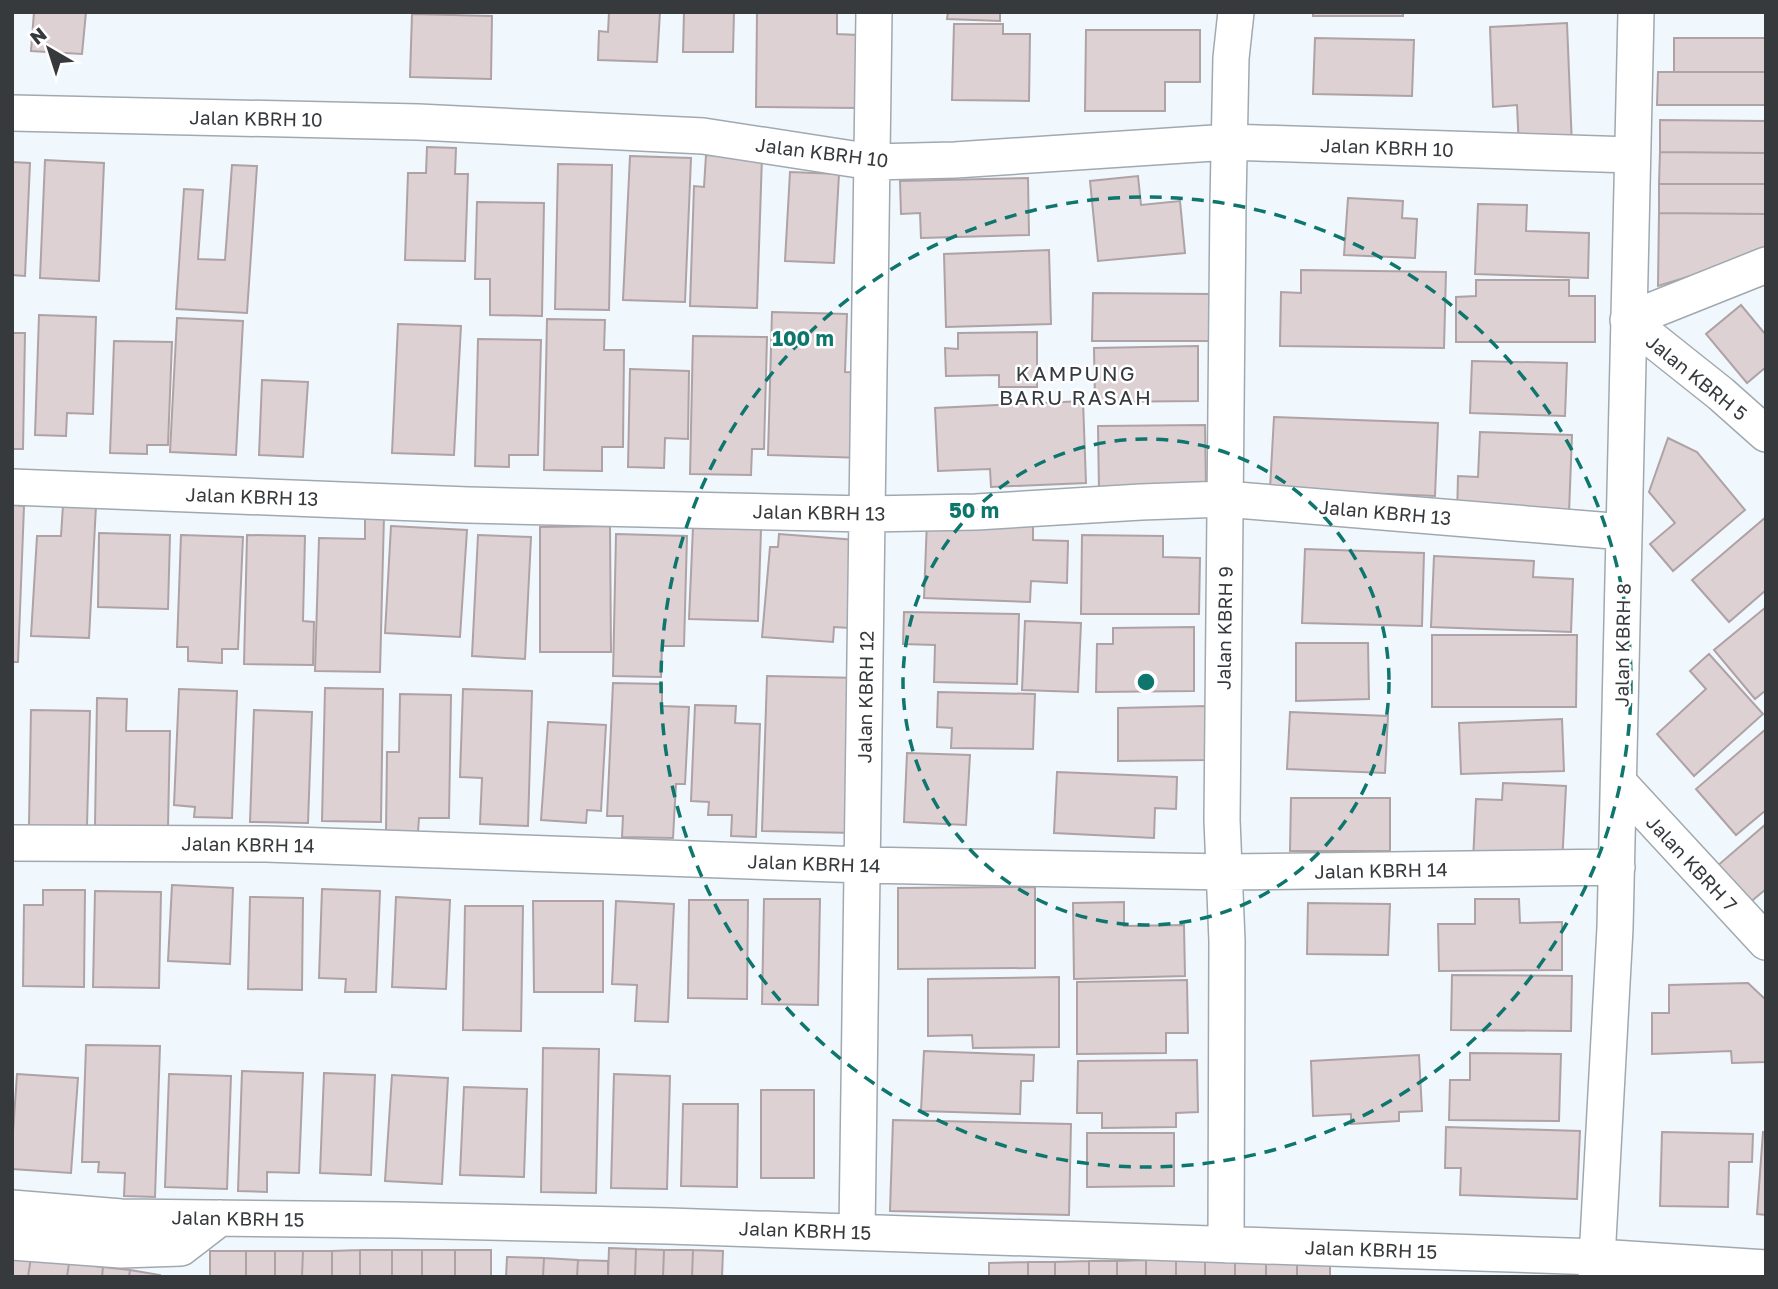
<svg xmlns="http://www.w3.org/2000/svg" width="1778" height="1289" font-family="'Golos Text',sans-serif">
<rect width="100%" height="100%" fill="#f0f7fd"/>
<path fill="#ddd1d4" stroke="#aea2a5" stroke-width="2" d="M34,12h52l-4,42 -51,-3z
M609,12h51l-3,50 -59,-2 1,-29 9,1z
M684,12h50l-1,40h-50z
M757,12h80v22l21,1 -1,73 -101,-1z
M948,12h52v9l-53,-2z
M1313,12h90v4h-90z
M412,14l80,2 -1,63 -81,-2z
M1567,23l5,123 -53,3 -2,-44 -24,2 -3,-80z
M954,24h49v10h27l-1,67 -77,-1z
M1086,30h114v52h-35v29h-80z
M1315,38l99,2 -2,56 -99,-2z
M1674,38h92v34h-92z
M1658,72h108v33h-109z
M1660,120l106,1v32l-106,-1z
M427,147l29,1 -1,26h13l-3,87 -60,-1 3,-87h18z
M1660,152l106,1v31h-107z
M706,155l56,1 -5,152 -67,-2 4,-120 10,1z
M630,156l61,2 -6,144 -62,-2z
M45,160l59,3 -5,118 -59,-3z
M12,162l18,1 -5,113 -13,-1z
M558,164l54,1 -3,145 -54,-1z
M232,165l25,1 -10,147 -71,-4 8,-120 19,1 -5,69 27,1z
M790,172l49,2 -5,89 -49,-2z
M1138,176l3,29 39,-4 5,52 -87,8 -8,-80z
M1028,178l1,57 -108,3 -1,-25 -19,1 -1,-33z
M1659,184h107v30l-107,-1z
M1348,198l55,3 -1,17 15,1 -2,39 -71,-3z
M477,202l67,1 -2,113 -52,-1v-36h-15z
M1478,204l49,1 -1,26 63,2 -1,45 -113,-4z
M1659,213l107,1v39l-108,33z
M1049,250l2,74 -105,3 -2,-73z
M1301,270l145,2 -2,76 -164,-2 1,-54 20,1z
M1476,280h93v16h26v46h-139v-45l20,-1z
M1093,293l117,1 -1,47h-117z
M1741,305l25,30v32l-19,16 -41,-49z
M772,312l75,2 -2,58 22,1 -3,85 -96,-3z
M39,315l57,2 -3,97 -26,-1 -1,23 -31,-1z
M177,318l66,3 -7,134 -66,-3z
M547,319l58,1 -1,30h20l-1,97h-21v24l-58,-1z
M398,324l63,2 -7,129 -62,-2z
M1037,332v55h-38v-12l-53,1 -1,-28 13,1v-16z
M12,333h13l-2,116h-11z
M693,336l74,1 -3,112h-12l-1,26 -61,-1z
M478,339l63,1 -3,115h-29v12l-34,-1z
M114,341l58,1 -4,103h-21v9l-37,-1z
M1198,346v55l-103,1 -1,-54z
M1472,361l95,2 -2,53 -95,-3z
M630,369l59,2 -1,68 -23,-1 -1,30 -36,-1z
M262,380l46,2 -5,75 -44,-2z
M1083,401l3,82 -95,4 -1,-18 -52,2 -3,-63z
M1274,417l164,6 -3,73 -165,-7z
M1205,425l1,64 -107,2 -1,-65z
M1480,432l92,3 -3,78 -112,3 1,-40 20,1z
M1668,438l29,14 48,58 -72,61 -23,-27 25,-21 -26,-31z
M12,505l12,1 -6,156h-6z
M63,505l33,1 -7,132 -58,-2 6,-100h24z
M365,515h19l-4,157 -65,-1 4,-133 46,1z
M1766,517v73l-37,32 -37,-42z
M927,520l106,3v17l35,1 -1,42 -36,-2 -1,21 -106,-4z
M391,526l76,4 -7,107 -75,-4z
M610,526l1,126h-71v-125z
M693,527l68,2 -3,92 -69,-2z
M99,533l71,2 -2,74 -70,-2z
M616,534l71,2 -3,110h-22l-1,31 -48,-1z
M779,534l77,6 -7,88 -15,-1 -1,15 -71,-5 8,-90h8z
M181,535l62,2 -5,112h-16v14l-34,-2v-14h-11z
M247,535l58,1 -2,85 11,1 -1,43 -69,-1z
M478,535l53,2 -6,122 -53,-3z
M1082,535l81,1v21l37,1 -1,56h-118z
M1305,549l119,4 -2,73 -120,-3z
M1434,556l100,5 -1,16 40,2 -2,53 -140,-5z
M1766,607v83l-11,9 -41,-49z
M904,612l115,2 -2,70 -83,-2 1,-37 -32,-1z
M1025,621l56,2 -3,69 -56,-2z
M1194,627v64l-98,1 1,-48h16v-16z
M1432,635h145l-1,72h-144z
M1296,643h72l1,56 -73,2z
M1709,654l54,60 -69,62 -37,-42 49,-45 -16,-18z
M767,676l92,2 -5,155 -92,-2z
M613,683l49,1v22l27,1 -4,77h-9l-3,54 -51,-1 1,-21h-16z
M325,688l58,1 -2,133 -59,-1z
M179,689l58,2 -5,127 -38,-1 1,-10 -21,-2z
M463,689l69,2 -4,135 -48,-2 2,-46 -22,-1z
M938,692l97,2 -2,55 -82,-1 1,-20 -15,-1z
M400,694l51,1 -2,123h-30l-1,14h-32l1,-80h12z
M97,698l30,1 -1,32h44l-2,96 -73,-1z
M695,705l41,1 -1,17 25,1 -4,113 -25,-1 1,-21h-24l1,-13 -18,-1z
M1207,706v54l-89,1v-53z
M31,710l59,1 -3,115h-58z
M254,710l58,2 -4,111 -58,-1z
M1290,712l98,4 -3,57 -98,-4z
M1562,719l2,52 -103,3 -2,-51z
M548,722l58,3 -5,86 -14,-1 -1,13 -45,-3z
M1766,729v81l-30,25 -40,-46z
M907,753l63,2 -4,70 -62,-3z
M1057,772l120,5 -1,32 -21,-1 -1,30 -100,-5z
M1503,783l63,3 -4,79 -89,-4 3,-62 26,1z
M1291,798h99v53h-100z
M1766,824v65l-18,15 -32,-37z
M172,885l61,3 -3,76 -62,-3z
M1035,887v81l-137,1v-81z
M322,889l58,2 -4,101h-31l1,-13 -27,-1z
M43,890h42l-1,97 -61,-1 1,-81h19z
M95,891l66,1 -2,96 -66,-1z
M250,897l53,1 -1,92 -54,-1z
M396,897l54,3 -4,89 -54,-2z
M764,899h56l-2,106 -56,-1z
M1475,899h44l1,24 42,-1v48l-123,1 -1,-47h37z
M689,900h59l-1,99 -59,-1z
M533,901h70v91h-69z
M616,901l58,3 -6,118 -33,-1 2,-36 -25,-1z
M1124,902v24l60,-1 1,51 -111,3 -1,-76z
M1308,903l82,1 -2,51 -81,-1z
M465,906h58l-2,125 -58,-1z
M1452,975l120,1 -1,55 -120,-1z
M1059,977v70l-86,1 -1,-13 -44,1v-57z
M1187,980l1,53h-22v20l-89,1v-72z
M1748,983l18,17v62l-34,1 -1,-12 -79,3v-41h17v-28z
M86,1045l74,1 -5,151 -31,-1 1,-23 -27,-1 1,-10h-17z
M543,1048l56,1 -3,144 -55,-1z
M924,1051l110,4 -1,26h-12l-1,33 -99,-3z
M1470,1053l91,1 -2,67 -110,-1 1,-40h20z
M1419,1055l3,56 -23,1v9l-48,3v-10l-38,2 -2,-55z
M1197,1060l1,52 -22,1v14l-74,1v-15h-25l1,-52z
M242,1071l61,2 -4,100 -32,-1v20l-29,-1z
M324,1073l51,2 -4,100 -51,-2z
M17,1074l61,4 -7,95 -59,-4v-23z
M169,1074l62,2 -4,113 -62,-2z
M614,1074l56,2 -3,113 -56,-1z
M392,1075l56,3 -6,106 -57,-3z
M464,1087l63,2 -3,88 -64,-2z
M761,1090h53v88h-53z
M683,1104h55l-1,83 -56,-1z
M893,1120l178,4 -2,91 -179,-4z
M1446,1127l134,4 -3,68 -117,-4 1,-27h-16z
M1662,1132l91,2 -1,28h-23l-1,45 -68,-1z
M1763,1132h3v83l-9,-1z
M1087,1133h87v53l-87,1z
M609,1248l27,1 -1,28h-27z
M636,1249l28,1 -1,27h-28z
M360,1250h32v27h-32z
M360,1250v27h-28v-26z
M392,1250h30v27h-30z
M422,1250h33v27h-33z
M455,1250h36v27h-36z
M664,1250h29l-1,27h-29z
M693,1250l30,1 -1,26h-30z
M210,1251h36v26h-36z
M246,1251h29v26h-29z
M275,1251h28l-1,26h-27z
M303,1251h29v26h-30z
M12,1255l19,2 -3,20h-16z
M31,1257l38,6 -2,14h-39z
M507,1257l37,1 -1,19h-37z
M544,1258l34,2 -1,17h-34z
M1297,1258h33v19h-33z
M1297,1258v19h-31v-18z
M1235,1259h31v18h-31z
M1235,1259v18h-30v-17z
M578,1260l30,1v16h-31z
M1146,1260h30v17h-30z
M1146,1260v17h-29v-16z
M1176,1260h29v17h-29z
M1089,1261h28v16h-28z
M1089,1261v16h-34v-15z
M1028,1262v15h-39v-14z
M1028,1262h27v15h-27z
M69,1263l34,4 -1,10h-35z
M103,1267l27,3 -1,7h-27z
M130,1270l30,5v2h-31z"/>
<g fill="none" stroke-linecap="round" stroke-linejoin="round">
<defs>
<path id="minor" d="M12,113l406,9 285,14 169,26 83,-2 274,-18 402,13
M1766,265l-138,55 93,74 45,40
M12,487l456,18 399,9 109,-2 165,-10 84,-3 399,33
M1619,783l147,159
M12,843l254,1 597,21 362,7 392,-5
M12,1208l109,9 276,3 271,6 930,31 168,11
M857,1232l17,-1220
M12,1242l109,8 60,-2 39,-30
M1226,1245l1,-304 -5,-121 6,-617 3,-145 5,-46
M1596,1277l19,-349 21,-916"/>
</defs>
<use href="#minor" stroke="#a1a9b0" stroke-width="38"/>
<use href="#minor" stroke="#fff" stroke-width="35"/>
</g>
<g fill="none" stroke="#0f766e" stroke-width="3.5" stroke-dasharray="12 9">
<circle cx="1146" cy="682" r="243"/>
<circle cx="1146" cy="682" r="485"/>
</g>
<g text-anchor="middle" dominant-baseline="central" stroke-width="5" stroke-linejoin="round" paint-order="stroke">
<g font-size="19" fill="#373a3d" stroke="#fff">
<text transform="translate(256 118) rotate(1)">Jalan KBRH 10</text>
<text transform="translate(1387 147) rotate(2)">Jalan KBRH 10</text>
<text transform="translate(822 152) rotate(7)">Jalan KBRH 10</text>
<text transform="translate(1697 377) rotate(39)">Jalan KBRH 5</text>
<text transform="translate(252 496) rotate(2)">Jalan KBRH 13</text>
<text transform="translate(819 512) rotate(1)">Jalan KBRH 13</text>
<text transform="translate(1385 512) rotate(5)">Jalan KBRH 13</text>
<text transform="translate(1224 628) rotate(-89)">Jalan KBRH 9</text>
<text transform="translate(1622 645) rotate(-89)">Jalan KBRH 8</text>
<text transform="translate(865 697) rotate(-89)">Jalan KBRH 12</text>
<text transform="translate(248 844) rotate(1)">Jalan KBRH 14</text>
<text transform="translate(814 863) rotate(2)">Jalan KBRH 14</text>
<text transform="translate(1692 863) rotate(47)">Jalan KBRH 7</text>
<text transform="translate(1381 870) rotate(-1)">Jalan KBRH 14</text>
<text transform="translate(238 1218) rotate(1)">Jalan KBRH 15</text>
<text transform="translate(805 1230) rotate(2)">Jalan KBRH 15</text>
<text transform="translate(1371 1249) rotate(2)">Jalan KBRH 15</text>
</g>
<g font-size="21" letter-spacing="2" fill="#343a40" stroke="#fff">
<text x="1076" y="373">KAMPUNG<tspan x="1076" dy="24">BARU RASAH</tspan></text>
</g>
</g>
<circle cx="1146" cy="682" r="10" fill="#0f766e" stroke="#fff" stroke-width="3.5"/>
<g font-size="21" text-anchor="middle" font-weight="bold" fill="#0f766e" stroke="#fff" stroke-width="5" stroke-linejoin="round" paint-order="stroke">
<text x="803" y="346">100 m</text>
<text x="974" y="518">50 m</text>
</g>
<rect width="1778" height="1289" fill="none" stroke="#373a3d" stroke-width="28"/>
<g transform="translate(49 49) rotate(321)" stroke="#ffffff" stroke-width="5" paint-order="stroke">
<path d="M0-5L12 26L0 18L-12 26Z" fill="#373a3d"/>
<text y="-10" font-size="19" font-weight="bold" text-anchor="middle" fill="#373a3d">N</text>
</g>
</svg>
